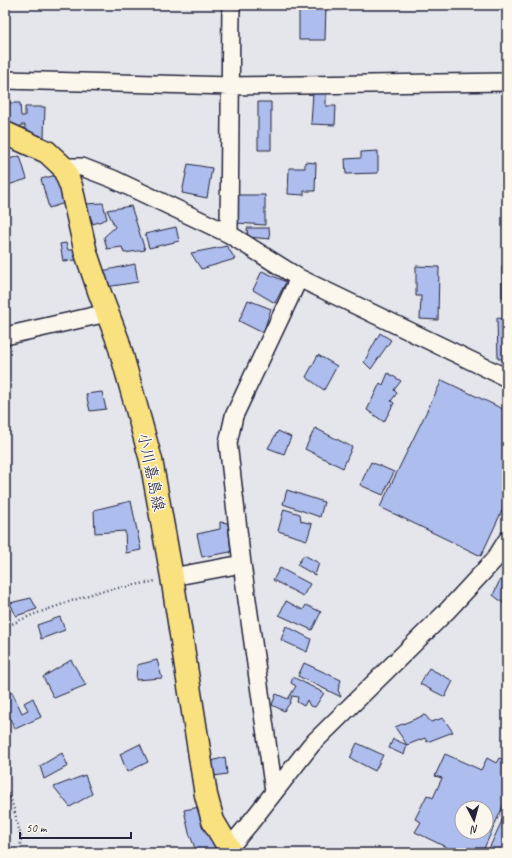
<svg xmlns="http://www.w3.org/2000/svg" width="512" height="858" font-family="Caveat,'Klee One',sans-serif">
<rect width="100%" height="100%" fill="#e4e6ec"/>
<filter id="ink" filterUnits="userSpaceOnUse"><feTurbulence type="fractalNoise" baseFrequency=".025" numOctaves="2"/><feDisplacementMap in="SourceGraphic" scale="8" xChannelSelector="R" yChannelSelector="G"/><feConvolveMatrix kernelMatrix="1 2 1 2 8 2 1 2 1" color-interpolation-filters="sRGB"/></filter>
<g filter="url(#ink)">
<path fill="#adbded" stroke="#22223b" fill-rule="evenodd" d="M299,5h27l-1,35h-26z
M313,92l13,1v13h10l-1,19 -24,-1z
M258,102h13v48h-13z
M7,103h13l1,13h4v-9h20l-1,30 -19,-1v-11h-4v3h-14z
M378,151v22l-32,1 -1,-15 16,-1v-6z
M20,156l7,23 -22,7v-26z
M305,162l11,1 -1,28h-11v4l-16,-1 1,-26h16z
M188,164l24,4 -5,30 -25,-5z
M60,174l8,28 -19,6 -8,-29z
M235,195h30v30l-29,-2z
M103,203l4,16 -14,5 -7,-20z
M131,206l14,44 -21,3 -2,-6 -15,2 -3,-12 11,-10 -8,-17z
M176,227l3,14 -30,7 -4,-14z
M247,228h22l1,11 -22,-2z
M66,243l2,7h6l2,10 -13,1 -3,-17z
M227,246l8,13 -34,10 -10,-16z
M135,264l3,18 -32,5 -4,-16z
M416,266l23,1 -1,53 -18,-1 1,-23h-5z
M502,266l5,1v30h-5z
M262,271l24,11 -11,21 -22,-13z
M248,300l23,9 -8,24 -24,-12z
M497,318l10,1v40h-9z
M380,333l11,7 -20,29 -7,-7z
M318,355l19,11 -13,24 -18,-13z
M388,373l13,8 -7,9 3,3 -6,8 3,2 -10,19 -17,-12 13,-27 3,2z
M442,380l65,31v89l-26,56 -101,-49z
M102,392l4,17 -16,2 -4,-17z
M315,428l37,19 -9,21 -38,-19z
M278,431l13,6 -7,17 -16,-6z
M371,462l23,10 -11,23 -23,-10z
M287,490l37,12 -4,15 -37,-13z
M131,501l10,49 -15,3 -1,-22 -30,2 -1,-23z
M284,509l16,5 1,7 11,3 -5,16 -29,-9z
M220,522l8,1 3,29 -29,5 -5,-23 23,-5z
M304,555l15,8 -4,12 -18,-10z
M280,568l30,16 -7,12 -30,-16z
M500,580l7,4v22l-14,-11z
M31,598l6,11 -21,7 -6,-13z
M286,601l17,9 3,-5 15,7 -9,18 -33,-15z
M60,617l5,13 -24,9 -4,-14z
M286,626l25,13 -4,13 -26,-12z
M71,660l15,25 -32,13 -11,-21z
M157,660l5,18 -26,2 1,-15z
M304,663l37,17 -3,10 3,7 -43,-21z
M429,668l24,13 -8,16 -25,-13z
M293,677l31,16 -9,14 -5,-1 -3,-6 -3,6 -7,-4 1,-5 -6,-1 -2,7 -6,8 -12,-6 4,-11 12,5 8,-13 -5,-3z
M12,692l10,21 6,-3 -4,-7 9,-5 8,19 -26,12 -10,-22v-11z
M425,715l6,7 12,-4 10,14 -26,10 -2,-4 -18,7 -12,-18z
M393,739l14,6 -3,10 -15,-7z
M357,743l26,12 -8,16 -25,-13z
M140,744l8,18 -21,10 -7,-18z
M62,753l6,13 -24,13 -4,-13z
M445,754l36,16 6,-12 9,5 3,-5 8,3v36l-25,56h-24l-43,-21 6,-10 -6,-3 12,-24 6,3 9,-20 -7,-2zM462,808h24v24h-24z
M225,757l2,17 -13,2 -2,-15z
M85,775l7,19 -22,13 -16,-20z
M205,806l11,43 -19,4 -8,-20 -5,-23z
M507,810v43h-20z"/>
<g fill="none" stroke-linecap="round" stroke-linejoin="round">
<defs>
<path id="street" d="M5,80l226,6 276,-4
M63,167h19l31,12 116,55 70,44 208,100
M229,234l2,-229
M5,336l102,-23
M172,577l70,-13
M274,792l-32,-228 -14,-121 6,-27 65,-138
M229,848l21,-25 61,-78 136,-134 48,-52 12,-19"/>
<path id="primary" d="M5,133l42,19 16,15 8,19 15,67 13,38 19,50 33,119 21,117 34,218 7,26 16,27"/>
</defs>
<use href="#street" stroke="#22223b" stroke-width="20"/>
<use href="#primary" stroke="#22223b" stroke-width="25"/>
<path stroke="#22223b" stroke-width="2.5" stroke-dasharray="1 3" stroke-linecap="butt" d="M5,627l27,-12 65,-23 59,-11
M5,786l7,16 9,35 -1,16"/>
<use href="#street" stroke="#fbf7ec" stroke-width="17"/>
<use href="#primary" stroke="#fae180" stroke-width="22"/>
</g>
</g>
<g text-anchor="middle" dominant-baseline="central" stroke-width="3" stroke-linejoin="round" paint-order="stroke">
<g font-size="16" fill="#22223b" stroke="#fbf7ec">
<text transform="translate(151 472) rotate(78)">小川嘉島線</text>
</g>
</g>
<rect width="512" height="858" fill="none" stroke="#fbf7ec" stroke-width="20"/>
<rect x="10" y="10" width="492" height="838" fill="none" stroke="#22223b" stroke-width="1.5" filter="url(#ink)"/>
<g transform="translate(474 820) rotate(174)"><circle r="19" fill="#fbf7ec" stroke="#a4a2a5"/>
<path d="M0-3L7 15L0 10L-7 15Z" fill="#22223b"/>
<text y="-6" font-size="11" font-weight="bold" text-anchor="middle" fill="#22223b">N</text>
</g>
<path d="M20 832v6h111v-6" fill="none" stroke="#22223b" stroke-width="2"/>
<text x="26" y="832" font-size="12" fill="#22223b" stroke="#fbf7ec" stroke-width="3" paint-order="stroke">50 m</text>
</svg>
